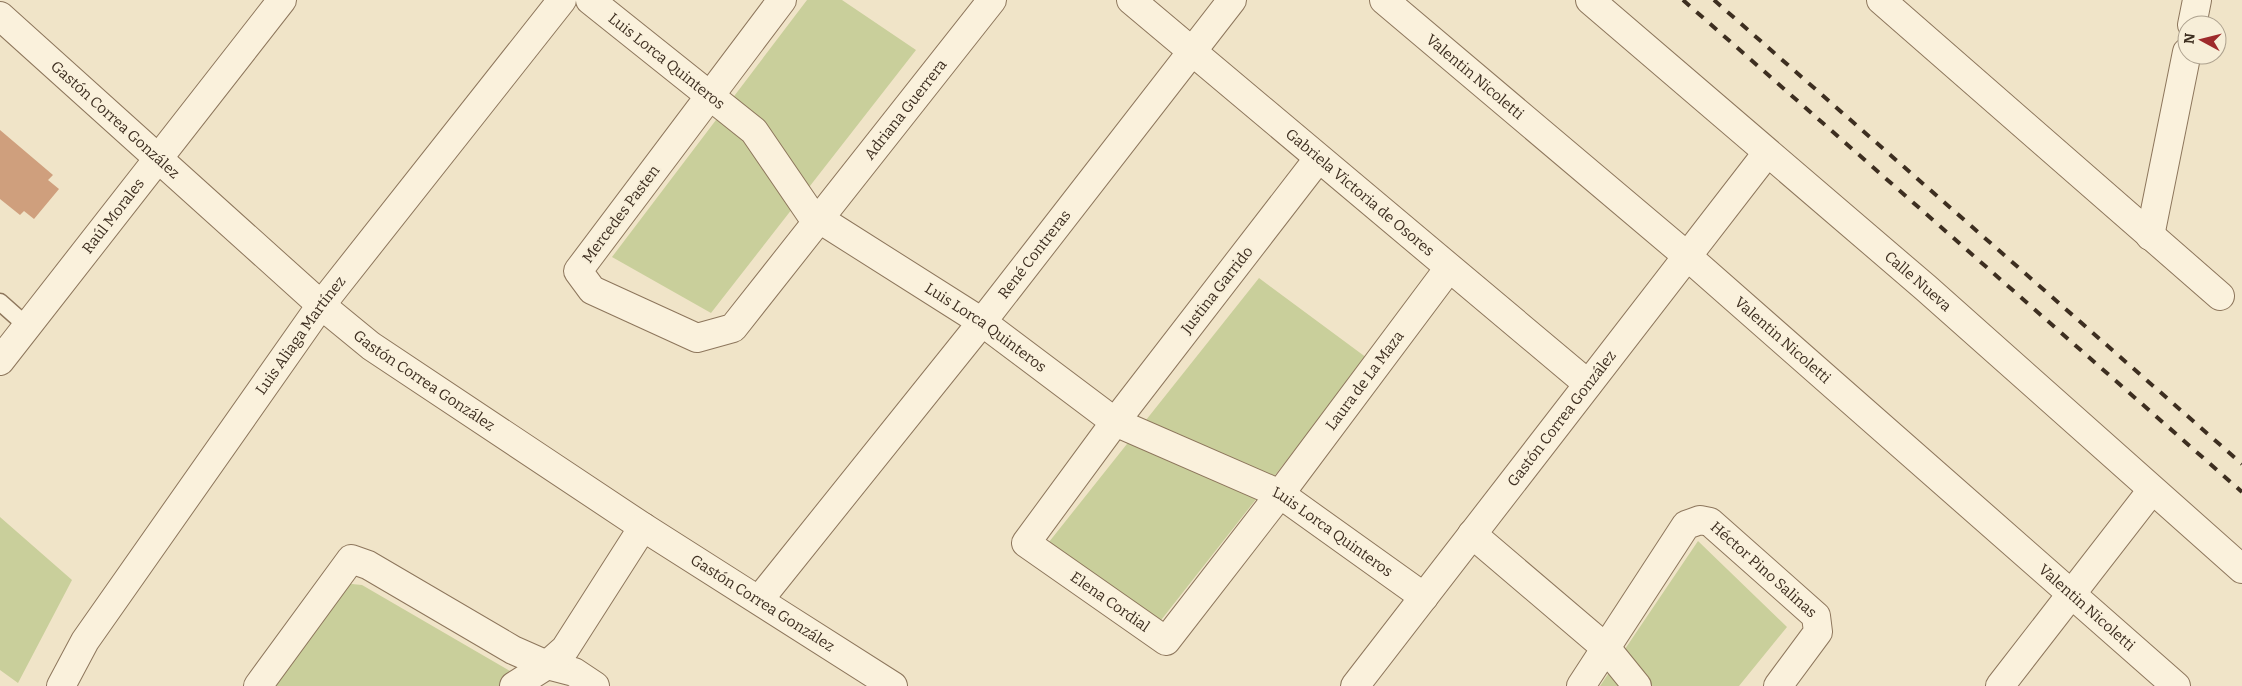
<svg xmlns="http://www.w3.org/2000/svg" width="2242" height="686" font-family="Bitter,serif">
<rect width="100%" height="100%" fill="#f0e4c8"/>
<path fill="#c9cf9b" d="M807,0h35l74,50 -205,263 -99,-56z
M1259,278l108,80 -209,266 -109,-82z
M0,517l72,63 -54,103 -18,-13z
M1698,541l89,86 -48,59h-139z
M342,583l20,2 174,101h-265z"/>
<path fill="#cf9f7d" d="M0,130l53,45 -5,5 11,9 -25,30 -10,-8 -4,4 -20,-16z"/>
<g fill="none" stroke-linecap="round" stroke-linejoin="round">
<defs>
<path id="service" d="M0,302l27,24"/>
<g id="minor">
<path id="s1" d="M590,0l164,131 56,82 172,109 133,100 165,72 144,103"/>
<path id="s2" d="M782,0l-204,271 14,19 105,48 36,-10 259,-328"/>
<path id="s3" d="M1131,0l457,384"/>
<path id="s4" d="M1384,0l303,256 489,430"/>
<path id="s5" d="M1590,0l336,288 316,281"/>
<path d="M1881,0l339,296"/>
<path id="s6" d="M0,16l321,289 50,41 272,181 250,159"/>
<path d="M2192,25l5,-25"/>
<path id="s7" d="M1318,159l-203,263 -89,121 140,98 114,-147 169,-226"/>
<path d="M2150,236l37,-184"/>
<path id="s8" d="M0,361l282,-361"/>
<path d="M1472,534l135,115 30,37"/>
<path id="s9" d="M759,600l223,-278 250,-322"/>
<path id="s10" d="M61,686l24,-45 236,-336 241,-305"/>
<path d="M258,686l93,-127 17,6 145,85 34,15 27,7 21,14"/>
<path d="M514,686l33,-21 18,-16 78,-122"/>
<path id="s11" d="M1355,686l412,-533"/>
<path id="s12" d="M1581,686l105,-161 14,-5 10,2 106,94 2,16 -40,54"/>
<path d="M2000,686l152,-196"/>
</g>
</defs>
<use href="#service" stroke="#8d765c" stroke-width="19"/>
<use href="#minor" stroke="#8d765c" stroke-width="30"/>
<use href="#service" stroke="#faf1dc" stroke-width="16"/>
<use href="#minor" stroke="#faf1dc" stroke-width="28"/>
<path stroke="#3d2e20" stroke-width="4" stroke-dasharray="9 9" stroke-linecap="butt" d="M1683,0l559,492
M1714,0l528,464"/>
</g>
<g text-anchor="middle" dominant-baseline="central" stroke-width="4" stroke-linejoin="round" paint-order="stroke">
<g font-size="15" fill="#3d2e20" stroke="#f7eed8">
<text stroke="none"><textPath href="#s1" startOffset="98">Luis Lorca Quinteros</textPath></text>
<text stroke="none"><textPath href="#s4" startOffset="119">Valentin Nicoletti</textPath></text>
<text stroke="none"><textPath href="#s2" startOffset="794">Adriana Guerrera</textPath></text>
<text stroke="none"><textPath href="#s6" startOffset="155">Gastón Correa González</textPath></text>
<text stroke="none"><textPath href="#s3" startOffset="299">Gabriela Victoria de Osores</textPath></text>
<text transform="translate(621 214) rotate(-53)">Mercedes Pasten</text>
<text stroke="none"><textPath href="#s8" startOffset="184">Raúl Morales</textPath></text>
<text stroke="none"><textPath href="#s9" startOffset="442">René Contreras</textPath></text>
<text stroke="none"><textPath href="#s5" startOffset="432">Calle Nueva</textPath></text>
<text transform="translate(1217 290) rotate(-52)">Justina Garrido</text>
<text stroke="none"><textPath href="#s1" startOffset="519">Luis Lorca Quinteros</textPath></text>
<text stroke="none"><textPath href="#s10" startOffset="425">Luis Aliaga Martínez</textPath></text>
<text stroke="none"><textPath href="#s4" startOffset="524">Valentin Nicoletti</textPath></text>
<text stroke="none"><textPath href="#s6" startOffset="560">Gastón Correa González</textPath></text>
<text stroke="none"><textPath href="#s7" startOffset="981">Laura de La Maza</textPath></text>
<text stroke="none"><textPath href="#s11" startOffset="338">Gastón Correa González</textPath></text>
<text stroke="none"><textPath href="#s1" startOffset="924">Luis Lorca Quinteros</textPath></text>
<text stroke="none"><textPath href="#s12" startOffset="289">Héctor Pino Salinas</textPath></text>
<text stroke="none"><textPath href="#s7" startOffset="585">Elena Cordial</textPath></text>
<text stroke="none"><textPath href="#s6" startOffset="965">Gastón Correa González</textPath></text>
<text stroke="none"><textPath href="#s4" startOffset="929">Valentin Nicoletti</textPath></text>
</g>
</g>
<g transform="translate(2202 40) rotate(277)"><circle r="24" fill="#f7eed8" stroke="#ada18e"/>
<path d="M0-4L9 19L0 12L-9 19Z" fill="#9e2a2b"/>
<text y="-8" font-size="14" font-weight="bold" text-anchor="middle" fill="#3d2e20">N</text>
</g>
</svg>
